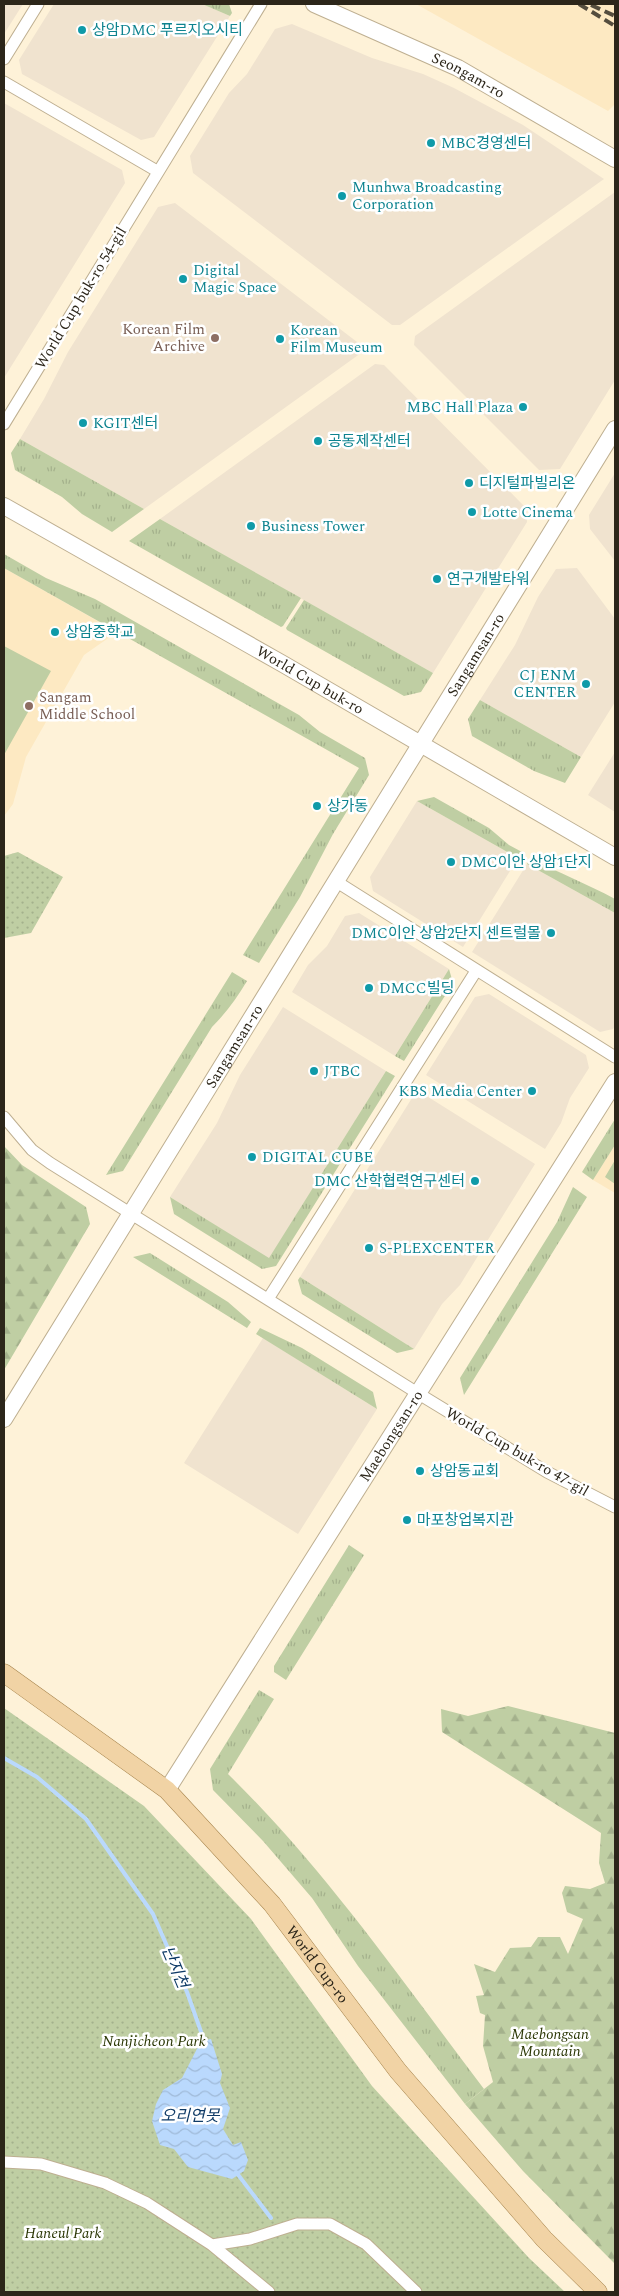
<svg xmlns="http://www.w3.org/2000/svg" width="619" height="2296" font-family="Spectral,'Noto Sans KR',serif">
<defs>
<pattern id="grass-tufts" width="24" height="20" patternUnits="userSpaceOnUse" patternTransform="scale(1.25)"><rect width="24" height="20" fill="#bfcea3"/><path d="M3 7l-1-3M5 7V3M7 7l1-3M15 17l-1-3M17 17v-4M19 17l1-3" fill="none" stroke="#a4b18c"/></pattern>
<pattern id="forest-firs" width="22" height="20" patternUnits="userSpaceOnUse" patternTransform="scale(1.25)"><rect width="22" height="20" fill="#bfcea3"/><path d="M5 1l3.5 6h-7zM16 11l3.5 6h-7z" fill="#a4b18c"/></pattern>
<pattern id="park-dots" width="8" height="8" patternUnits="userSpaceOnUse" patternTransform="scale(1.25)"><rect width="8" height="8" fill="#bfcea3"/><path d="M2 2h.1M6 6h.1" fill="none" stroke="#a4b18c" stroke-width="1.8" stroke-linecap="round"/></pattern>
<pattern id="water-waves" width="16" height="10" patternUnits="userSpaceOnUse" patternTransform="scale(1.25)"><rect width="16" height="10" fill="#bad9fd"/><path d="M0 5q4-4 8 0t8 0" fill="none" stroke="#a0bad8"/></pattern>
</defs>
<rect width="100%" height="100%" fill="#fef2d8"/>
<path fill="#f0e3cf" d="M4,4h19l-19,30z
M54,4h148l28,12 -76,121 -13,3 -119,-66 -3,-14z
M292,24l80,34 51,16 31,14 69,37 81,54 -204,146h-8l-199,-152 -3,-17 39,-63 18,-19 28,-45z
M4,103l118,67 3,13 -121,195z
M615,192v188l-55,89 -21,1 -125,-125 1,-9z
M175,203l186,142v8l-217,156 -124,-70 24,-40 24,-47 90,-145z
M375,364l9,1 142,143 1,14 -94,151 -273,-154z
M615,473v88l-25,-32 -1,-14z
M577,568l38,51v83l-34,55 -101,-57 35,-55 23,-48 18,-28z
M615,752v60l-27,-17z
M417,801l101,57 -55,89 -90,-56 -3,-14z
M527,864l88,49v113l-2,3 -13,3 -128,-80z
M359,913l90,56 -54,87 -103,-64 16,-27 19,-19 18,-30z
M489,994l97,61 3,13 -19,30 -9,25 -16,26 -119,-74 49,-78z
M283,1007l103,64 -117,188 -99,-62 47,-74 23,-48z
M417,1090l118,74 -75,121 -18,19 -28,45 -114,-72z
M263,1338l114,71 -79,125 -114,-71z"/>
<path fill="#fde9c2" d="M416,4h199v100l-7,7z
M4,568l113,64 -33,23 -58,102 -13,47 -9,12z
M615,1145v48l-22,-13z"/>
<path fill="url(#grass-tufts)" d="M202,4h27l3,9 -2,3z
M20,439l124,70 -32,23 -30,-18 -20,-17 -47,-27 -4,-17z
M160,519l141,79 -18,28 -2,1 -152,-86z
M4,554l42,24 49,21 204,116 21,17 45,26 4,17 -36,59 -33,63 -41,66 -16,-8 116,-187 -355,-200z
M304,600l129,73 -12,19 -17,4 -117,-66 -1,-2z
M480,700l101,57 -16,26 -31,-12 -62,-35 -4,-17z
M434,797l55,31 20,17 13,7 -4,6 -101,-57z
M531,858c27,15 57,26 84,41v14l-88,-49z
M449,969l4,14 -49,78 -9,-5z
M232,972l15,9c-10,17 -21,32 -35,46l-89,144 -17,4z
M386,1071l9,5 -119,190 -14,3 -88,-55 -4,-17 99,61z
M615,1119v26l-22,35 -11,-8z
M573,1187l14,10 -123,198 -4,-17 97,-156z
M150,1253l78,49 23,20 -4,6 -114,-71z
M300,1277l114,72 -17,4 -95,-59 -4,-14z
M260,1328l42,20 71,44 4,17 -121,-75z
M349,1545l15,10 -78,125 -12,-8v-6z
M259,1690l15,9 -46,75c97,95 174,207 256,315l-19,15 -107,-138 -46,-68 -49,-57 -50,-51 -3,-21z"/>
<path fill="url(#forest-firs)" d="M4,1146l18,19 64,42 4,17 -86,146z
M508,1706l107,27v531l-92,-93 -58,-67 28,-22 -10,-36 2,-31 -5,-2 -4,-17 8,-1 -10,-31 21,8 15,-24 21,-1 7,-10h22l8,17 15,-35 -16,-7 -5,-19 3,-7 25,3 15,-6 -6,-20 2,-30 -159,-101 -1,-23 27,7z"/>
<path fill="url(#park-dots)" d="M18,852l45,25 -32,56 -27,5v-82z
M4,1708l140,98 107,113 121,167 157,172 36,34h-561z"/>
<path fill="#bfcea3" d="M4,646l47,25 -47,84z
M615,1160v24l-10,-7z"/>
<path fill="url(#water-waves)" d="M211,2039l11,35 -2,9 10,25 -7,21 10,16 8,-3 7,18 -4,11 -12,8 -44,-12 -14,-18 -14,-4 -8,-24 4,-17 7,-14 19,-12 19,-37z"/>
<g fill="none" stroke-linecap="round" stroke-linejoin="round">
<path stroke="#bad9fd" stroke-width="4" d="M4,1758l33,19 49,42 67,95 34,78 18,51
M236,2172l35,46"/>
<defs>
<path id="street" d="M4,59l34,-55
M4,82l153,89
M4,424l257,-420
M337,882l278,175
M4,1117l28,33 18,13 369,231 128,78 68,35
M268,1299l208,-328
M4,2162l37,2 64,19 42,20 65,42 57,47
M212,2245l38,-6 47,-15h33l36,20 50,48"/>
<g id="secondary">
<path id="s1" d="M314,4l144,64 157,91"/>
<path id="s2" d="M4,506l279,158 332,193"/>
<path id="s3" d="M4,1419l611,-990"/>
<path id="s4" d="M167,1790l448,-708"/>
</g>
<g id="primary">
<path id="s5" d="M4,1673l163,117 105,114 126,167 146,168 54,53"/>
</g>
</defs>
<use href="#street" stroke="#beaf91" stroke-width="13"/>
<use href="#secondary" stroke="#beaf91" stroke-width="18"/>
<use href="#primary" stroke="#a6844d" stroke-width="19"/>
<use href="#street" stroke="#fff" stroke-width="11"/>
<use href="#secondary" stroke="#fff" stroke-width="16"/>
<use href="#primary" stroke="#f1d3a5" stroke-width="18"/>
<path stroke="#544d3e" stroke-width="4" stroke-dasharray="10 5" stroke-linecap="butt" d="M579,4l36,22
M614,4h1
M591,5l24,11"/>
</g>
<g fill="#0f9aa8" stroke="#fff" stroke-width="2">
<circle cx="82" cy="30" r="5"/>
<circle cx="431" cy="143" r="5"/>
<circle cx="342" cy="196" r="5"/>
<circle cx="183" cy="279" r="5"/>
<circle cx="280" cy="339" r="5"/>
<circle cx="523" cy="407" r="5"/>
<circle cx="83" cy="423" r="5"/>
<circle cx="318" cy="441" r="5"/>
<circle cx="469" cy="483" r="5"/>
<circle cx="472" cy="512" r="5"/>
<circle cx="251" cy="526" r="5"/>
<circle cx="437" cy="579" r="5"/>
<circle cx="55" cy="632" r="5"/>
<circle cx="586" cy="684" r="5"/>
<circle cx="317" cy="806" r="5"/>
<circle cx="451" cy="862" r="5"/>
<circle cx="551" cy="933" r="5"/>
<circle cx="369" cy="988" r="5"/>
<circle cx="314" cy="1071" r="5"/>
<circle cx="532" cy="1091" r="5"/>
<circle cx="252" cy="1157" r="5"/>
<circle cx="475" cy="1181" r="5"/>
<circle cx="369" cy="1248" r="5"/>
<circle cx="420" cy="1471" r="5"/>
<circle cx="407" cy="1520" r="5"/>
</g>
<g fill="#8d6e63" stroke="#fff" stroke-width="2">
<circle cx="215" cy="338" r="5"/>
<circle cx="29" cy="706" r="5"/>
</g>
<g text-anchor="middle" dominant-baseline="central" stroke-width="5" stroke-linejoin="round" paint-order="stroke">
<g font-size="15" fill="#0d838f" stroke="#fff" text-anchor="start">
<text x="92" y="30">상암DMC 푸르지오시티</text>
<text x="441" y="143">MBC경영센터</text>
<text x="352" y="187">Munhwa Broadcasting<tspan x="352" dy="17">Corporation</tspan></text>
<text x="193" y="270">Digital<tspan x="193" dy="17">Magic Space</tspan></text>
<text x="290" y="330">Korean<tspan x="290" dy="17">Film Museum</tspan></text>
<text x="513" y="407" text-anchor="end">MBC Hall Plaza</text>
<text x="93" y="423">KGIT센터</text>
<text x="328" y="441">공동제작센터</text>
<text x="479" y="483">디지털파빌리온</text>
<text x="482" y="512">Lotte Cinema</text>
<text x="261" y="526">Business Tower</text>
<text x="447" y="579">연구개발타워</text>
<text x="65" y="632">상암중학교</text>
<text x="576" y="675" text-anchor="end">CJ ENM<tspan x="576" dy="17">CENTER</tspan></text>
<text x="327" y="806">상가동</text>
<text x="461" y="862">DMC이안 상암1단지</text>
<text x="541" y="933" text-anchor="end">DMC이안 상암2단지 센트럴몰</text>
<text x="379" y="988">DMCC빌딩</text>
<text x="324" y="1071">JTBC</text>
<text x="522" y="1091" text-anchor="end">KBS Media Center</text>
<text x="262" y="1157">DIGITAL CUBE</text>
<text x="465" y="1181" text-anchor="end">DMC 산학협력연구센터</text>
<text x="379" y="1248">S-PLEXCENTER</text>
<text x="430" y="1471">상암동교회</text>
<text x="417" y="1520">마포창업복지관</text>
</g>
<g font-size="15" fill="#2c261a" stroke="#fff">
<text stroke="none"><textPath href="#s1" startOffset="170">Seongam-ro</textPath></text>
<text transform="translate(81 298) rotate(-59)">World Cup buk-ro 54-gil</text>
<text stroke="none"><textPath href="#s3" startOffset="898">Sangamsan-ro</textPath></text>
<text stroke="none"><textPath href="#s2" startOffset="352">World Cup buk-ro</textPath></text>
<text stroke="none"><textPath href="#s3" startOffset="438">Sangamsan-ro</textPath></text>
<text stroke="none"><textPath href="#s4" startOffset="419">Maebongsan-ro</textPath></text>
<text transform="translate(517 1452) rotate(30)">World Cup buk-ro 47-gil</text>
<text stroke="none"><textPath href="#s5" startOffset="431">World Cup-ro</textPath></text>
</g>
<g font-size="15" fill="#785e54" stroke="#fff" text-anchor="end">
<text x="205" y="329">Korean Film<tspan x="205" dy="17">Archive</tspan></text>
<text x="39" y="697" text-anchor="start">Sangam<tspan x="39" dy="17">Middle School</tspan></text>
</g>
<g font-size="15" font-style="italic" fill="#2b3705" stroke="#fff">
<text x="550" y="2034">Maebongsan<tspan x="550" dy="17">Mountain</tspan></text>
<text x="154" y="2041">Nanjicheon Park</text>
<text x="63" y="2233">Haneul Park</text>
</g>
<g font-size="16" font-style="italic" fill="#0f3b67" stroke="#fff">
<text transform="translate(175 1967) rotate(67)">난지천</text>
<text x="190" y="2116">오리연못</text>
</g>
</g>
<rect width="619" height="2296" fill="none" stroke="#2c261a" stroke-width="10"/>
</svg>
